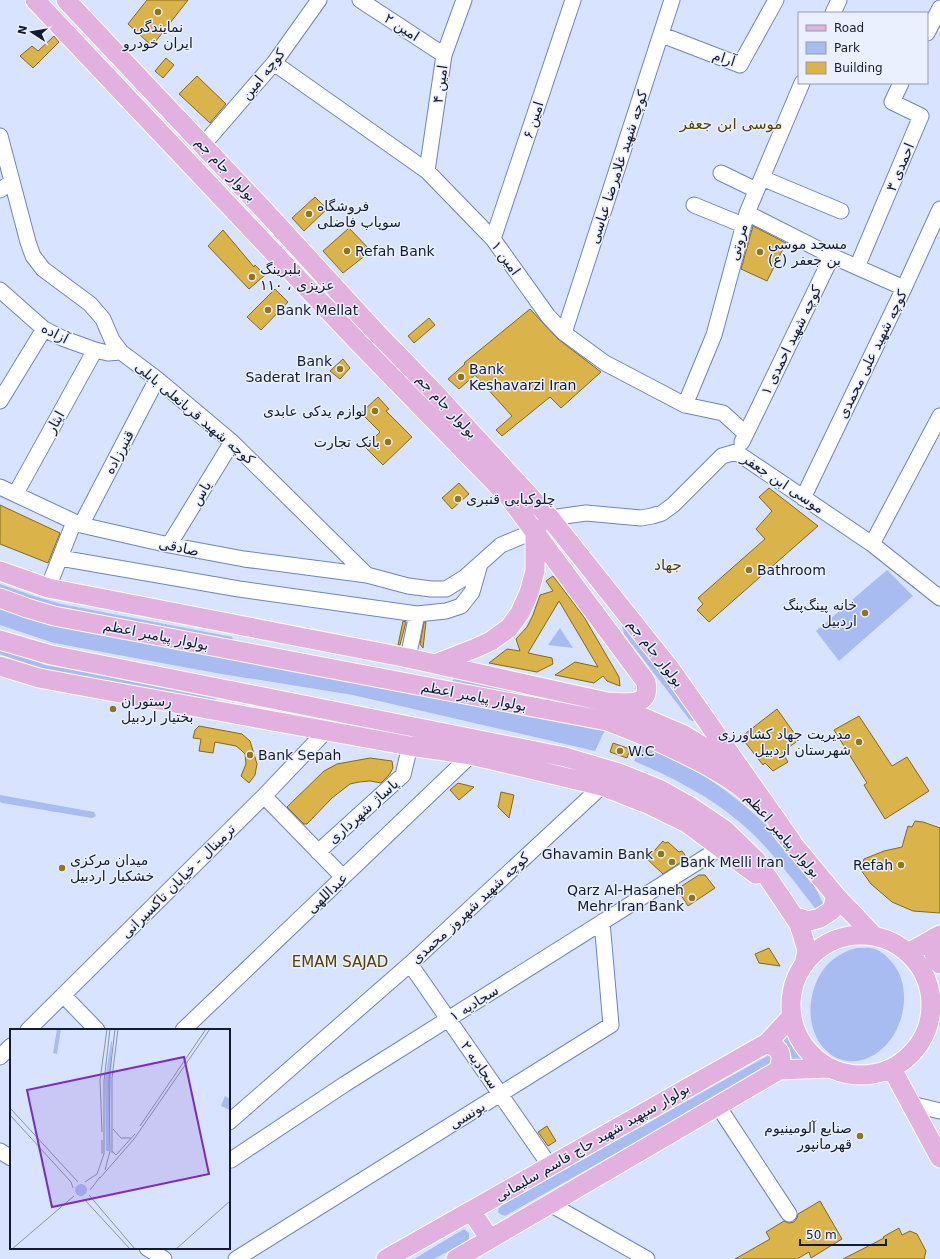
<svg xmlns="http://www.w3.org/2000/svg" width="940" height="1259" font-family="'DejaVu Sans','Noto Sans Arabic',sans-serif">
<rect width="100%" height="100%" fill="#d8e3ff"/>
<path fill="#a8bcf2" d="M887,570l26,26 -74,65 -23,-30z
M0,584l34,12 27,8 171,33 1,3 -2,2 -183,-37 -48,-16z
M0,607l605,123 -10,21 -242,-56 -137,-22 -162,-30 -54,-18z
M628,624l66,94v3h-2l-3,-2 -65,-85 -2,-8z
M560,628l13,20 -25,-3z
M0,649l45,16 171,29 1,5 -3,1 -170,-30 -44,-16z
M454,679l95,18 99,25 -193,-38 -3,-3z
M642,744c22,11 44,21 65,34 48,31 93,75 117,127l-7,6c-20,-26 -40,-53 -63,-76 -34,-33 -77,-56 -120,-74z
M0,795l94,17 2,4 -4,2 -90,-15 -2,-1z
M857,948c6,0 12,-1 18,1 6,2 11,7 15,11 30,31 9,96 -34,101 -9,1 -18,-1 -26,-7 -28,-22 -24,-69 0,-92 8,-7 17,-12 27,-14z
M788,1033c5,11 10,20 19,28l-14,2c-1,-10 -6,-17 -13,-24z
M769,1055l5,7 -6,5 -263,149 -5,-2 -2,-2 1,-4 3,-3z
M464,1229l5,4v7l-35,19h-20z"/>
<path fill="#dab34a" stroke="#84691b" d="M147,0h41l-36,46 -24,-22z
M54,36l5,6 -26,26 -13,-12 12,-10 6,5z
M166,58l8,7 -11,13 -8,-7z
M197,76l29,28 -16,19 -31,-29z
M315,197l12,12 -23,22 -12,-13z
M753,226l33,17 -19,38 -26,-12z
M349,228l22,23 -28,22 -20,-22z
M223,230l31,37 1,-2 10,10 -16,14 -41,-43z
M275,289l13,13 -27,28 -14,-13z
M530,309l28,30 43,33 -40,36 -11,-11 -48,39 -6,-6 16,-14 -37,-41 -16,14 -11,-10 17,-15 -1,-1z
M429,318l6,7 -21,18 -6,-7z
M343,359l7,9 -10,11 -10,-8z
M378,397l11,12 -3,2 26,26 -29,28 -18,-18 15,-15 -19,-19z
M459,483l10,11 -17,15 -10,-11z
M769,488l49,38 -109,96 -12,-12 6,-6 -5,-6 67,-59 -9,-10 16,-18 -13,-14z
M0,505l60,28 -12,30 -48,-19z
M553,576l31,41 35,60 1,9 -13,-5 -4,-5 -9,7 -39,-8 20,-13 23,5 -39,-66 -31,52 24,5 1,6 -16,8 -48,-9 18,-14 13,2 -4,-12 11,-12 6,-12 7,-20 13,-4 -7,-10z
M403,621l3,1 -6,23h-2z
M424,622h2l-3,26 -3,-4z
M777,709l22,31 -17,12 6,10 -15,9 -8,-8 -2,2 -22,-28z
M859,716l33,50 15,-9 22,34 -44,28 -21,-34 3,-2 -33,-53z
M199,726l43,8 8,7 7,23 -2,11 -6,8 -8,-7 5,-12 -1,-10 -4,-4 -5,-4 -21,-4 -2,11 -14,-2 2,-12 -8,-1 2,-8z
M613,743l17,6 -3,9 -17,-6z
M370,758l22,3 1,7 -4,7 -8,8 -11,-2 -11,1 -9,2 -18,14 -25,26h-3l-17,-17 37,-36 13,-7z
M458,783l16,4 -15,13 -9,-10z
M501,792l13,3 -5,23 -11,-11z
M915,821l8,1 17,6v85l-27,-2 -21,-9 -21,-18 -10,-14 3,-11 20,-8 18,-4 6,-21 4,1z
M663,841l2,2 3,-1 11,10 3,-1 5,7 -24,16 -16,-15z
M699,875h6l10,13 -27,18 -11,-17z
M769,948l11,18 -21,-3 -4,-9z
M547,1126l9,15 -8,5 -10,-14z
M820,1201l22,38 -31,19 -2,-6 -12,7h-62l35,-20 -4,-7 18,-11 5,2 5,-1 3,-4 1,-4z
M899,1228l3,7 8,-4 7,3 9,17 -2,8h-81l41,-21 -1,-1z"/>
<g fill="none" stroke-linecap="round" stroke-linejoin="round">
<defs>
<path id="minor" d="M360,0l84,55
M833,13l6,-13
M927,33l13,-25
M662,35l78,30 36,-65
M274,63l153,108 66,68 55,77 16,17 41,30 80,42 38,8 23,21
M0,136l28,106 5,14 10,13 47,35 13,15 9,21 9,12 36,27 75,63 135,133 41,11 23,3h15l18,-11 37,-33 34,-14
M203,145l71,-82 45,-63
M427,171l17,-116 20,-55
M721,173l35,17
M762,178l79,33
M0,190l12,-8
M694,205l49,20
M747,213l85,43
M493,239l80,-239
M857,267l64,-151 -29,-14 9,-19
M0,290l44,39 18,9 33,12 13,3 13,-1
M564,333l108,-333
M0,401l44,-72
M685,405l29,-70 33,-122 55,-130
M742,442l90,-186 72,32
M0,487l81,38 88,20 75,14 123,16
M16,493l79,-143
M803,498l101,-210 36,-79
M550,518l36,-5 55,5 11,-2 10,-3 11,-8 49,-49 14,-4 136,92 68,54
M81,525l76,-146
M872,544l68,-128
M169,545l63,-103
M60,558l179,31 178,25 29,-3 15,-5 11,-14 8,-28
M48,588l24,-61
M408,658l9,-44
M264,796l79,81
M318,852l85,-77 7,-29
M410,964l140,202
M63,995l34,35
M28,1030l236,-234 63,-66
M183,1030l288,-275
M0,1057l11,-11
M911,1104l29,7
M718,1106l71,108
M229,1122l181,-158 192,-178
M0,1151l11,7
M229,1158l2,2 114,-76 375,-236
M550,1204l97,55
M147,1248l17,11
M236,1259l375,-234 -9,-103"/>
<path id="major" d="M35,0l323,342 150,154 138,186c5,27 -21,20 -39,20
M66,0l197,209 111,121 59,61 117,127 121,152 121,172
M0,571l48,17 360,70 199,44 77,33 51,31
M0,598l27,10 27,8 553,105c33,12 64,26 95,42 18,10 38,21 53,37
M0,640l51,15 514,102 54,16 40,16 32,18 34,23 31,30 43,64 8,26 -3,15
M435,664l41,-16 15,-7 18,-13 11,-15 9,-20 6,-22v-40l2,-2
M0,666l39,12 32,6 339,62 61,9 131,31 48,19 37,18 69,51
M783,832l53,64 38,40
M795,917l14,4 11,-3 12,-8 4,-14
M791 1005a70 70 0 1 1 140 0a70 70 0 1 1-140 0Z
M934,938c-1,11 -2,17 6,26
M908,953l32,-18
M767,1043c14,6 16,11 12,27
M892,1069l48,89
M471,1211l19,28
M386,1259l381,-216 25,-27
M456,1259l323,-189 50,-2"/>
</defs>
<use href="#minor" stroke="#6d84c2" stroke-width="17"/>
<use href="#major" stroke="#fff" stroke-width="21"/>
<use href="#minor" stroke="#fff" stroke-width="15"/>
<use href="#major" stroke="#e2b1e0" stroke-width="19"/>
</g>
<g fill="#92741b" stroke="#ebf0fe" stroke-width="1.5">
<circle cx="158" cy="12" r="4"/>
<circle cx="309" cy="214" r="4"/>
<circle cx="347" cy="251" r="4"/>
<circle cx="760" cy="252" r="4"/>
<circle cx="252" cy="277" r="4"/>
<circle cx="268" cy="310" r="4"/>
<circle cx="340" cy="369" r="4"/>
<circle cx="461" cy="377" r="4"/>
<circle cx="375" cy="411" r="4"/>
<circle cx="388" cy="442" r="4"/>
<circle cx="458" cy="499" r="4"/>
<circle cx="749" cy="570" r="4"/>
<circle cx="865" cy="613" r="4"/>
<circle cx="113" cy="709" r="4"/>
<circle cx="859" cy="742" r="4"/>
<circle cx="620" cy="751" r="4"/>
<circle cx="250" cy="755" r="4"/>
<circle cx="661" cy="854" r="4"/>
<circle cx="672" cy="862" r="4"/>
<circle cx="901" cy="865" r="4"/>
<circle cx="62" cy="868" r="4"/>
<circle cx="692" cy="898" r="4"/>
<circle cx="860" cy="1136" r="4"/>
</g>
<g text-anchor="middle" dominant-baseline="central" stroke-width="3" stroke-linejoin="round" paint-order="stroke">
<g font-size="14" fill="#131b33" stroke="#ebf0fe" text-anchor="start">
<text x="158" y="27" text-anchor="middle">نمایندگی<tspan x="158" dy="16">ایران خودرو</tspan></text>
<text x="317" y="206">فروشگاه<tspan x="317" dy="16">سوپاپ فاضلی</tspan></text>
<text x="768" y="244">مسجد موسی<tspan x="768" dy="16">بن جعفر (ع)</tspan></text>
<text x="355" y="251">Refah Bank</text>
<text x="260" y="269">بلبرینگ<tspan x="260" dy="16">۱۱۰ ، عزیزی</tspan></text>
<text x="276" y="310">Bank Mellat</text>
<text x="332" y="361" text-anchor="end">Bank<tspan x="332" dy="16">Saderat Iran</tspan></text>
<text x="469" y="369">Bank<tspan x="469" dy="16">Keshavarzi Iran</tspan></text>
<text x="367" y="411" text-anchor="end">لوازم یدکی عابدی</text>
<text x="380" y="442" text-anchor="end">بانک تجارت</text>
<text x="466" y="499">چلوکبابی قنبری</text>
<text x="757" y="570">Bathroom</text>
<text x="857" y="605" text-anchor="end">خانه پینگ‌پنگ<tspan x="857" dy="16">اردبیل</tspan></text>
<text x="121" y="701">رستوران<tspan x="121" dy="16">بختیار اردبیل</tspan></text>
<text x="851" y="734" text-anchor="end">مدیریت جهاد کشاورزی<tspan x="851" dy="16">شهرستان اردبیل</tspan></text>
<text x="628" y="751">W.C</text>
<text x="258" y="755">Bank Sepah</text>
<text x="653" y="854" text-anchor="end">Ghavamin Bank</text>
<text x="70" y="860">میدان مرکزی<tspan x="70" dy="16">خشکبار اردبیل</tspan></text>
<text x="680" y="862">Bank Melli Iran</text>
<text x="893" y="865" text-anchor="end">Refah</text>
<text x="684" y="890" text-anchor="end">Qarz Al-Hasaneh<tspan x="684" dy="16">Mehr Iran Bank</tspan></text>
<text x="852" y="1128" text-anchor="end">صنایع آلومینیوم<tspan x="852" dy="16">قهرمانپور</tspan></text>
</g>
<g font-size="14" fill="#131b33" stroke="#ebf0fe">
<text transform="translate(402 27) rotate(33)">امین ۲</text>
<text transform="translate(724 58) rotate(18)">آرام</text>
<text transform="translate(263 74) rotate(-51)">کوچه امین</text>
<text transform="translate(440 84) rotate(-82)">امین ۴</text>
<text transform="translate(533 120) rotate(-72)">امین ۶</text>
<text transform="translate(618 167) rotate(-72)">کوچه شهید غلامرضا عباسی</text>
<text transform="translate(900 167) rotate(-67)">احمدی ۳</text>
<text transform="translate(226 169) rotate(47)">بولوار جام جم</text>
<text transform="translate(738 242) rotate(-75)">مروتی</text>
<text transform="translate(506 258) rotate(54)">امین ۱</text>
<text transform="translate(55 333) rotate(28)">آزاده</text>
<text transform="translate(791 340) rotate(-64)">کوچه شهید احمدی ۱</text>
<text transform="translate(872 354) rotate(-64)">کوچه شهید علی محمدی</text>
<text transform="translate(447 406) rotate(47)">بولوار جام جم</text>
<text transform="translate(195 413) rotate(40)">کوچه شهید قربانعلی بابلی</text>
<text transform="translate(55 422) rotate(-61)">ایثار</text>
<text transform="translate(119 452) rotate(-62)">قنبرزاده</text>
<text transform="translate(783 483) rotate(34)">موسی ابن جعفر</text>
<text transform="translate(201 493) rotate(-59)">یاس</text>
<text transform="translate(179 547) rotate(12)">صادقی</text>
<text transform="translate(156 635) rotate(11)">بولوار پیامبر اعظم</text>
<text transform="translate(656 653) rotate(52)">بولوار جام جم</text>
<text transform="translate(474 696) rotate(11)">بولوار پیامبر اعظم</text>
<text transform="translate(363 811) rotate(-42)">پاساژ شهرداری</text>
<text transform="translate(783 835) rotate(49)">بولوار پیامبر اعظم</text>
<text transform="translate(178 881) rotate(-45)">ترمینال - خیابان تاکسیرانی</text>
<text transform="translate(327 893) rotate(-44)">عبداللهی</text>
<text transform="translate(470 908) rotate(-43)">کوچه شهید شهروز محمدی</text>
<text transform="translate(474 1003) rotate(-32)">سجادیه ۱</text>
<text transform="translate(480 1065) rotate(55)">سجادیه ۲</text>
<text transform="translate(467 1115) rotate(-32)">یونسی</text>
<text transform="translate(592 1142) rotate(-30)">بولوار سپهبد شهید حاج قاسم سلیمانی</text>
</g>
<g font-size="15" fill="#554100" stroke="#ebf0fe">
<text x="731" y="124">موسی ابن جعفر</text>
<text x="668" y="565">جهاد</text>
<text x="340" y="962">EMAM SAJAD</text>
</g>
</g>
<g transform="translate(10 1029)">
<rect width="220" height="220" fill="#d8e3ff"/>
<path d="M47,0h4l-4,25 -4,-1zM101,12l1,1 -3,109h-3l-1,-71zM215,67l5,3v11l-9,-4zM65 161a6 6 0 1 1 12 0a6 6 0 1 1-12 0Z" fill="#a8bcf2"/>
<path fill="none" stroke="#8993ad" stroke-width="1" d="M0,79l68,74M0,86l61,67 2,6M130,97l66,-97M103,100l8,9h10M92,103l-2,-52 7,-51M102,122l4,4 19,-21M102,124v-75l6,-49M92,125v-14M95,141l5,-19 -1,-71 6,-51M90,149l34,-39 76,-110M75,153l12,-8 7,-20v-73l6,-52M80,161l10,-13M79,166l46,54M74,170l46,50M2,220l62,-53M166,220l54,-48"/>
<path fill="#7b2cbf" fill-opacity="0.15" stroke="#7b2cbf" stroke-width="2" d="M174,28l25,117 -157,33 -25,-117z"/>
<rect width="220" height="220" fill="none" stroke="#131b33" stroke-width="2"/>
</g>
<rect x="798" y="12" width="130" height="72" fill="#ebf0fe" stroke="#959bad"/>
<rect x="806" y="25" width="20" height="6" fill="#e2b1e0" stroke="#959bad"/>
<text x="834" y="32" font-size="12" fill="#131b33">Road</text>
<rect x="806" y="42" width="20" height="12" fill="#a8bcf2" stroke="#959bad"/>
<text x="834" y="52" font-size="12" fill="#131b33">Park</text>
<rect x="806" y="62" width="20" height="12" fill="#dab34a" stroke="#959bad"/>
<text x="834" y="72" font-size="12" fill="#131b33">Building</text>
<g transform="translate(32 32) rotate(282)" stroke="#ebf0fe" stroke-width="3" paint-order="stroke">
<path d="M0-3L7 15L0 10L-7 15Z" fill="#131b33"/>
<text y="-6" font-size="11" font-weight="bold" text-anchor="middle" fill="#131b33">N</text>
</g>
<path d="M800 1239v6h86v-6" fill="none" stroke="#131b33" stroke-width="2"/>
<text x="806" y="1239" font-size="12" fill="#131b33" stroke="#ebf0fe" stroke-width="3" paint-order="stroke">50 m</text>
</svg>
